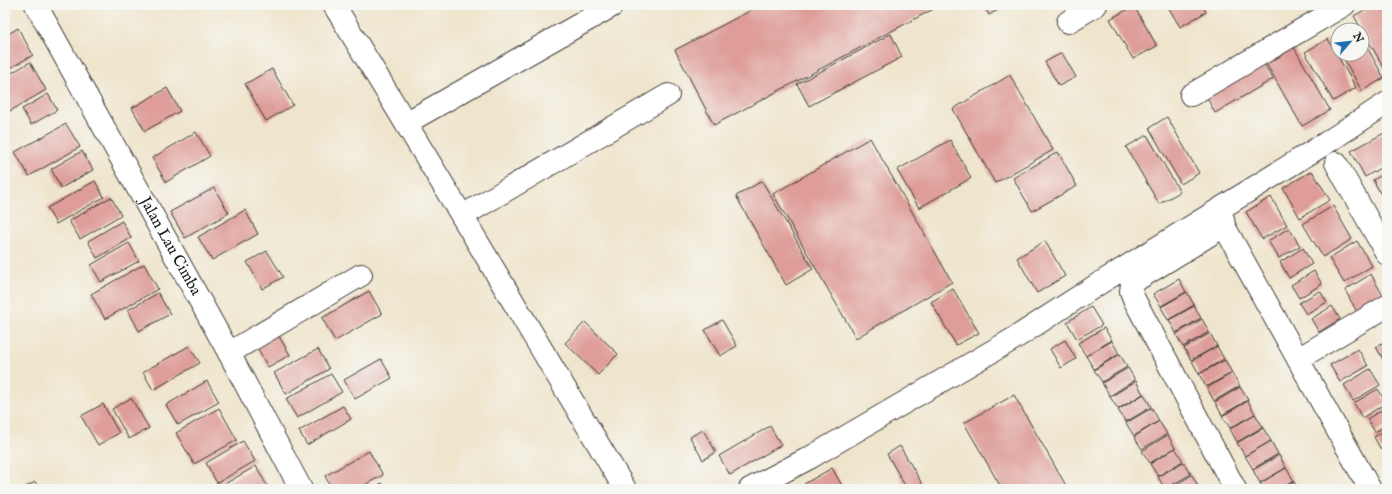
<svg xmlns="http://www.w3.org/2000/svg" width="1392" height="494" font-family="'IM FELL English',serif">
<rect width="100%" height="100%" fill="#f6f6f2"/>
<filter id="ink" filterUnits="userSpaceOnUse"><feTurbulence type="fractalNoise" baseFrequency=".025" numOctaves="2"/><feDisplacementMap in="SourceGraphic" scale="8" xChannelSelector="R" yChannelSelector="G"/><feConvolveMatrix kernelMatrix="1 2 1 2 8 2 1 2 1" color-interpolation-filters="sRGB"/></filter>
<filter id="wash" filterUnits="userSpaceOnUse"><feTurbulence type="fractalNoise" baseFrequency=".012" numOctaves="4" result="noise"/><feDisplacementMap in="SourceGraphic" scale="16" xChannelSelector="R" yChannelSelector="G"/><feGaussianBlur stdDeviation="0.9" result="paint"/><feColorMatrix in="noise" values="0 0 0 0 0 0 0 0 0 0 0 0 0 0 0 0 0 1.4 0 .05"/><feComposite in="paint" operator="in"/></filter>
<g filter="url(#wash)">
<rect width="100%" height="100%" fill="#efe5cc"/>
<g id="blocks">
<path fill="#de9d98" d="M761,5h180l-227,120 -39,-75z
M983,5h24l-18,10z
M1167,5h35l4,7 -26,15z
M1373,5h13l1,2v66l-33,-57z
M1134,6l23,40 -24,13 -23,-40z
M18,28l15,27 -28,16v-35z
M891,34l11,23 -93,49 -12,-22z
M1362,38l22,40 -22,13 -21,-37h21z
M1328,39l28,49 -23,13 -28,-49z
M1292,44l38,66 -28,16 -38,-66z
M1062,53l14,24 -17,9 -14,-24z
M1261,59l12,20 -58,34 -11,-21z
M30,62l16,28 -41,24v-37z
M272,69l21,36 -27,16 -21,-37z
M1010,75l43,75 -58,33 -42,-74z
M167,88l13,23 -35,20 -13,-23z
M48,94l9,16 -26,15 -9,-16z
M1167,117l32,56 -18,11 -32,-56z
M66,124l14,23 -51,29 -14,-24z
M196,132l14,24 -44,26 -14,-24z
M1386,132l1,32 -22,13 -14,-26z
M1147,135l33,57 -21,12 -33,-57z
M870,138l82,144 -96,56 -83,-144z
M950,140l21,38 -52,30 -22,-38z
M82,151l11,19 -32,18 -10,-19z
M1058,152l19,34 -45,25 -19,-33z
M1312,171l18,29 -30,18 -17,-30z
M1387,172v33l-14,-25z
M95,181l9,16 -48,27 -9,-16z
M762,181l51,88 -27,16 -50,-89z
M214,188l15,25 -44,25 -15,-26z
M111,197l10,18 -41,24 -11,-18z
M1271,197l16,28 -25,14 -16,-27z
M1333,206l19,33 -29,18 -20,-33z
M245,210l13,24 -46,26 -14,-23z
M122,221l9,17 -34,20 -9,-17z
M1289,228l11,18 -21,12 -11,-17z
M1045,241l20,35 -28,17 -20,-35z
M1357,241l15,25 -28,17 -15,-25z
M129,243l10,18 -38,21 -10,-17z
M1303,248l9,16 -23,14 -9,-16z
M267,251l16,26 -21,12 -15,-27z
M144,264l14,25 -53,30 -14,-25z
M1314,271l8,13 -23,14 -8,-13z
M1371,274l12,22 -26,16 -12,-22z
M1179,279l7,13 -25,14 -8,-12z
M953,289l26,44 -23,12 -25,-43z
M369,291l13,23 -47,27 -13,-23z
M1320,291l7,11 -21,12 -7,-11z
M1187,292l7,13 -26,15 -7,-13z
M158,293l12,21 -31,17 -11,-21z
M1194,306l7,12 -25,15 -7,-13z
M1332,306l8,13 -21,13 -8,-13z
M1091,307l11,18 -25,14 -10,-17z
M1202,319l7,13 -26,15 -7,-13z
M722,320l15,26 -17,10 -15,-26z
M585,322l33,32 -20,21 -33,-32z
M1104,328l8,12 -26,16 -8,-13z
M277,333l13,22 -22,12 -13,-22z
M1210,333l7,13 -26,14 -7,-12z
M1065,340l11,19 -15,9 -11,-19z
M1387,340v26l-11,-19z
M1112,341l7,13 -25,15 -8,-13z
M189,346l11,17 -47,27 -10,-18z
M1217,346l7,13 -25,15 -7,-13z
M318,349l11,20 -43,25 -12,-21z
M1358,349l10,17 -28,16 -10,-17z
M1120,354l7,13 -25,15 -8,-12z
M381,359l11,19 -37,21 -11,-19z
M1225,360l7,13 -26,14 -7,-13z
M1128,368l7,12 -25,16 -8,-13z
M1370,369l10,16 -27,16 -9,-16z
M1232,373l8,13 -26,15 -7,-13z
M331,374l11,18 -45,26 -11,-19z
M207,381l12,21 -41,23 -12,-20z
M1136,381l7,13 -25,15 -8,-12z
M1240,387l8,13 -26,15 -7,-13z
M1378,389l8,14 -24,15 -8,-15z
M1144,394l7,13 -25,15 -8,-12z
M1014,395l54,94h-66l-38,-66z
M131,398l18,30 -20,11 -17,-30z
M1248,401l7,13 -25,14 -8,-12z
M103,404l16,29 -21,12 -17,-29z
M343,406l8,13 -44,26 -8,-14z
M1387,407v18l-12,7 -8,-13z
M219,408l18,32 -43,24 -18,-31z
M1152,408l7,13 -25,15 -8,-13z
M1255,414l8,13 -26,15 -7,-13z
M1159,421l8,13 -25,15 -8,-12z
M770,426l11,19 -51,30 -11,-19z
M1263,428l8,13 -26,15 -8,-13z
M1387,429v17l-6,4 -7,-13z
M703,430l13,22 -13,8 -13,-23z
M1168,435l7,13 -25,15 -8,-12z
M243,441l12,20 -38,22 -11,-20z
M1271,441l7,13 -25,15 -8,-13z
M900,446l25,43h-18l-20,-35z
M1175,448l8,13 -25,15 -8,-12z
M369,451l14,24 -26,14h-25l-7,-13z
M1279,455l7,13 -26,15 -7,-13z
M1183,462l8,12 -26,15 -7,-12z
M256,466l13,23h-53z
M832,468l12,21h-37l-3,-5z
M1286,468l8,13 -14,8h-16l-4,-6z
M1192,475l7,13 -2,1h-28z
M35,482l4,7h-17z
M1294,482l4,7h-17z
M382,483l4,6h-15z"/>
</g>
</g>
<g filter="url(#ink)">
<use href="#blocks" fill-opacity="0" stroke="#3c3a36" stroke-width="1"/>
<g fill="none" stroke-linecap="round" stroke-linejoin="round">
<defs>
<g id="minor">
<path id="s1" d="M36,5l193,348 72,136"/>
<path d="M334,5l128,211 163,273"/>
<path d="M1068,22l28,-17"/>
<path d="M1191,95l153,-90"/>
<path d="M406,123l206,-117"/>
<path d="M1336,163l51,91"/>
<path d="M462,216l206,-121"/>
<path d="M1223,219l1,7 146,263"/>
<path d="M1224,226l-86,53 -6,5 -1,7 3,8 101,190"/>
<path d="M229,353l132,-78"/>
<path d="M1298,359l89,-53"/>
<path d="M750,489l61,-32 204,-119 85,-55 226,-140 61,-40"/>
</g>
</defs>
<use href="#minor" stroke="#3c3a36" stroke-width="24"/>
<use href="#minor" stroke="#fff" stroke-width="22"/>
</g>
</g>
<g text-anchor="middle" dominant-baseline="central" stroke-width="3" stroke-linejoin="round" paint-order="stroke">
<g font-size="16" fill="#1c1c1c" stroke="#f6f6f2">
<text stroke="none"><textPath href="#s1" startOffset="276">Jalan Lau Cimba</textPath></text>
</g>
</g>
<rect width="1392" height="494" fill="none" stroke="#f6f6f2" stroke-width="20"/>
<g transform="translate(1350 42) rotate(62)"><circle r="19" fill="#f6f6f2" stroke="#9f9f9c"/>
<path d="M0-3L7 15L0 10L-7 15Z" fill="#1f6fb2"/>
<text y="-6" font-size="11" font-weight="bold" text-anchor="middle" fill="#1c1c1c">N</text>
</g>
</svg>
